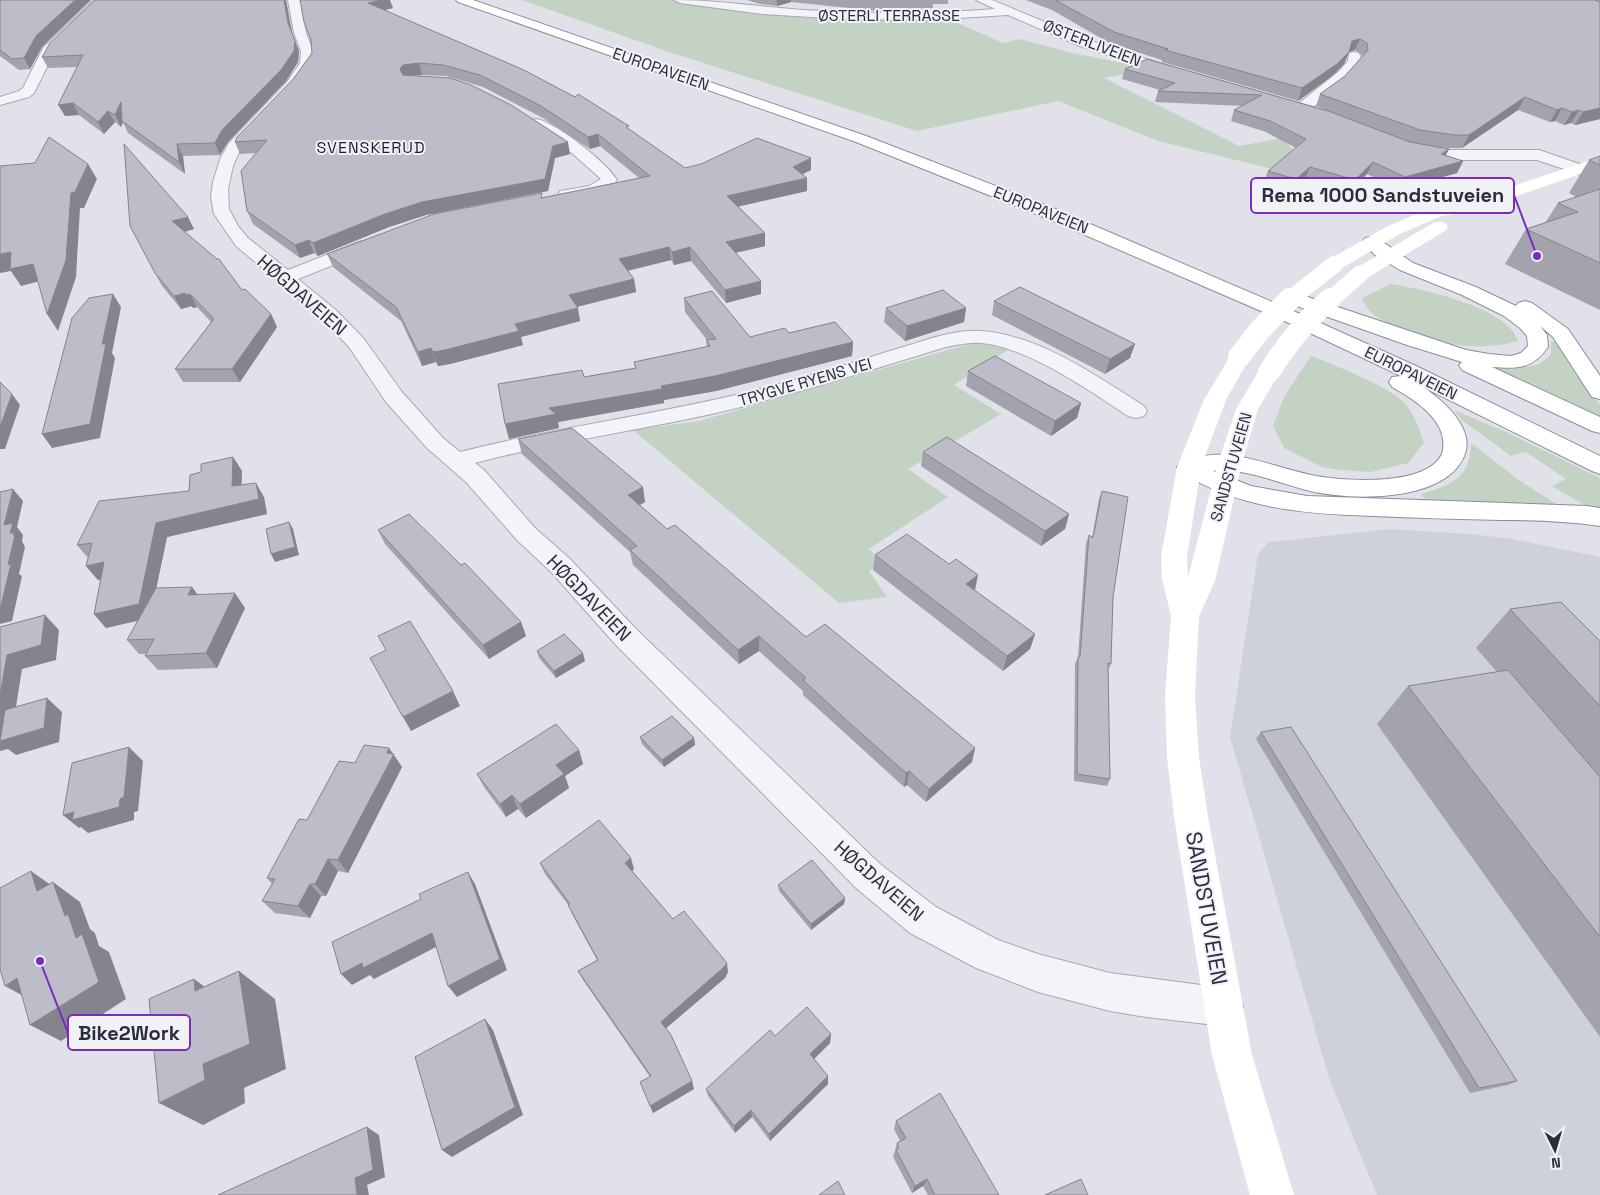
<svg xmlns="http://www.w3.org/2000/svg" width="1600" height="1195" font-family="'Space Grotesk',sans-serif">
<rect width="100%" height="100%" fill="#e1e2e9"/>
<path fill="#cfd1da" d="M1390,529l81,5 42,5 87,18v638h-223l-48,-117 -99,-341 28,-183 11,-12z"/>
<path fill="#c3d2c3" d="M522,0h159l146,14 112,1 64,28 17,-4 48,13 83,17 -47,9 135,68 44,-8 22,26 117,40 -12,4 -42,-16 -210,-51 -100,-40 -141,30 -248,-79z
M1391,284c31,5 117,23 127,57 -40,11 -76,4 -114,-11 -20,-9 -32,-10 -42,-32z
M1551,341l7,2 42,62v16l-106,-51c20,-6 40,4 57,-16z
M983,343l25,7 -54,35 47,29 -93,55 40,28 -79,52 13,12 -13,10 18,26 -48,6 -206,-173 66,-9 270,-77z
M1311,356c23,9 81,31 95,49 9,11 14,25 18,38l-16,20 -37,9 -32,-2 -17,-3 -38,-19 -11,-22 11,-29z
M1454,410l52,22 94,46v32l-14,-4 -34,-20 14,-7 -40,-27 -15,4 -48,-35z
M1471,443l48,37 37,24 -129,-2 -6,-8c30,-9 50,-16 50,-51z"/>
<g fill="none" stroke-linecap="round" stroke-linejoin="round">
<defs>
<path id="street" d="M94,0h13l-53,53 -20,40 -5,4 -29,8v-8l19,-6 4,-3 20,-40z
M288,0h12l6,33 7,18 1,12 -17,25 -56,60 -8,18 -5,23 1,20 9,17 10,12 40,32 71,-28 6,-1 6,1 3,4 -3,4 -73,29 39,32 27,28 38,53 41,46 17,14c101,-26 204,-38 304,-64 47,-12 93,-27 139,-41 24,-7 51,-18 77,-16 57,3 117,45 164,75l3,5 -3,5 -8,2 -8,-2c-39,-26 -101,-69 -147,-73 -12,-1 -24,2 -35,4 -76,23 -152,48 -230,66 -80,18 -162,29 -241,50l9,7 51,58 35,31 66,70 244,235 56,43 62,33 40,14 72,19 114,15 14,5 5,14 -5,14 -14,5 -78,-9 -36,-6 -72,-19 -62,-24 -66,-35 -54,-45 -240,-243 -64,-72 -35,-33 -51,-58 -39,-34 -41,-46 -37,-55 -26,-28 -87,-73 -22,-32 -3,-17 2,-15 7,-23 9,-16 58,-61 13,-19 1,-12 -7,-18z
M674,0c44,0 86,7 130,10 63,4 127,4 191,-1l-19,-9h16l96,40 93,30 2,3 -2,3h-10l-91,-30 -72,-31 -83,5 -82,-1 -81,-5 -82,-11z
M1354,52l5,1 3,8c-11,15 -48,55 -67,50l-2,-3 45,-36 10,-11 1,-8z
M537,119c21,5 69,43 80,61 -10,15 -40,23 -57,19l-2,-4 2,-4 29,-5 12,-7 -29,-26 -40,-27 -2,-3 2,-3z
M1409,144l39,6h91l46,16 2,3 -2,3 -6,2 -42,-14h-89l-44,-8 -3,-3 3,-3z"/>
<path id="highway" d="M456,0h17l393,136 187,72 252,108 109,49 186,91v18l-8,-3 -169,-84c16,11 36,27 42,47 5,15 -2,28 -12,38 -33,30 -107,28 -147,18 -30,-8 -62,-22 -93,-19l3,1 35,14 56,10 280,10 13,2v18c-33,-5 -65,-6 -98,-6 -43,-1 -86,-2 -129,-4 -67,-2 -134,-7 -192,-44l-4,-5 4,-5c15,-5 32,-9 49,-7 29,4 57,15 86,21 30,5 110,11 126,-22 9,-32 -27,-54 -50,-67l-3,-5 3,-5 9,-1 -110,-52 -250,-108 -185,-74 -398,-140z
M1371,237l6,1 36,25 63,24 40,19 2,-3 7,-2 7,2 36,26 32,47v23l-8,-2 -39,-60 -13,-11 7,9 1,12c-15,22 -31,22 -56,20l108,50v16l-8,-2 -130,-61 -3,-5 3,-3 -55,-17 -116,-41 -3,-4 3,-4 7,-2 7,2 161,54 23,4 22,2 10,-3 7,-7 -1,-10 -7,-8 -16,-12 -42,-21 -62,-25 -25,-15 -13,-13 3,-4z"/>
</defs>
<use href="#street" stroke="#a7a8b3" stroke-width="2"/>
<use href="#highway" stroke="#8a8d9e" stroke-width="2"/>
<use href="#street" fill="#f3f4f7" fill-rule="evenodd"/>
<path fill="#fff" fill-rule="evenodd" d="M1600,157v10l-126,44 -33,5 -41,18 -58,34 -7,2 -7,-2 -2,-4 2,-4 60,-34 43,-18 34,-6z
M1439,222l6,1 3,4 -3,4 -78,47 -7,2 -7,-2 -2,-4 2,-4 80,-47z
M1239,351l7,2 4,4 -24,43 -25,67 -14,90 1,20 30,-114 18,-54 25,-42 8,-1 8,1 3,5 -22,37 -16,54 -27,118 -16,35 -4,80 4,61 9,60 44,238 42,140h-44l-38,-140 -38,-238 -7,-60 -2,-61 6,-80 -9,-38 -1,-21 16,-90 27,-67 28,-47z"/>
<use href="#highway" fill="#fff" fill-rule="evenodd"/>
<path stroke="#fff" stroke-width="17" d="M1288,301l47,-37
M1329,301l31,-27"/>
<path stroke="#fff" stroke-width="22" d="M1239,357l21,-27 30,-31
M1269,372c17,-27 37,-52 61,-73"/>
</g>
<path fill="#a2a3ac" d="M0,0l42,47 -12,22 -11,1 -19,-14z
M95,0h191l6,32 7,19 -1,11 -12,19 -58,61 -8,13 -37,1 2,18 -57,-41 -5,-11 -2,5 -6,-5 -11,12 -25,-19 -14,1 12,-49 -29,1 -6,-11z
M300,0l93,8 -8,2 244,119 56,39 126,2 -9,4 5,17 -69,15 27,27v13l-30,7 26,41 -35,9 -35,-42 -17,4 -3,-5 -43,11 6,8 2,13 -59,15 3,14 -59,16 2,8 -73,19 -12,2 -2,-4 -14,4 -21,-45 -68,-54 -6,-13 216,-56 96,-20 -39,-32 -10,3 -47,-31 -60,-31 -37,-11 -24,-1h-8l156,79 -15,4 -7,33 -122,24 -37,12 -71,29 -4,-3 -14,5 -47,-34 -6,-13 9,-58 -16,1 -5,-12 59,-64 18,-25 -1,-12z
M747,0h201v4h-15v4l-55,1v2l-87,-9 -14,4 -17,-2z
M1026,0h574v119l-25,6 -4,-2 -7,2 -9,-4 -5,1 -32,-12 -56,38h-14l-25,-3 23,11 17,5 -6,12 -58,16 -32,-15 -17,18 -45,-13 -13,12 -28,-9 4,-11 28,-23 -30,-16 -35,-11 3,-11 9,-4 -88,-4 3,-11 2,-1 -38,-11 3,-10 22,-10 176,50 -7,-3 4,-12 25,-18 17,-19v-2l-7,-5 -6,2 -5,12 -12,12 -34,25 -136,-39v-2l-51,-16 -59,-34z
M1600,156v154l-95,-46 21,-35 19,-6 13,-20 18,-6 -7,-4 20,-33z
M130,226l64,3 -9,3 57,58 29,24 6,13 -37,55h-57l-8,-13 36,-47 -14,-15 -4,1 -1,-2 -11,3 -19,-23z
M684,298l66,39 39,-4 64,9 -1,14 -136,35 -52,9v3l-106,19 1,6 -50,11 75,-62 51,-9 -1,-6 73,-15 -1,-7h1l-22,-28z
M994,301l136,57 -25,16 -113,-59z
M886,308h80l-2,14 -59,19 -21,-19z
M968,371l113,32 -4,15 -26,18 -85,-50z
M518,439l127,63 -5,3 27,24 139,108 169,111 -3,14 -46,40 -19,-17 -3,2 -101,-92v-4l-44,-40 -20,13 -106,-99 -3,-13 -108,-98z
M923,452l146,62 -4,15 -24,17 -120,-80z
M233,457l9,14 -1,14 23,12 3,17 -100,23 -11,52 36,-2 6,8 47,13 -28,60 -59,2 -13,-14 1,-2h-7l-12,-14 11,-20 -32,8 -12,-14 7,-34h-3l-12,-14 2,-8 -11,-13 112,-54 12,-19z
M1102,491l11,106 -2,67 -3,6 2,109 -3,7 -33,-5 1,-117 3,-7 8,-114 3,-8 3,3 7,-39z
M378,530l83,35 60,57 5,14 -37,23 -104,-115z
M875,555l100,35h-1l61,44 -5,15 -27,22 -130,-101z
M1510,609l90,32v396l-223,-313 31,-38 89,-14 -21,-24z
M537,651l48,10 -29,17 -17,-20z
M1261,732l256,349 -9,4 -38,8 -214,-354z
M640,737l54,1 1,7 -31,22 -22,-23z
M579,750l4,14 -18,12 4,12 -43,30 -8,-9 -12,8 -22,-30 -7,-13z
M393,754l9,13 -54,106 -10,-2 -12,25h-5l-11,22 -35,-5 -13,-12 10,-17 -5,-6 40,-58 48,-57z
M540,863l94,6 -2,2 41,48 55,53 -3,6 -59,50 26,53 2,8 -41,24 -3,-36 -67,-97 -5,-9 19,-11 -24,-44 -4,-10 -24,-32z
M778,885l67,13 -1,6 -33,26 -32,-39z
M831,1034l-1,9 -16,16 14,17v8l-58,57 -18,-24 -17,16 -27,-37 -2,-7 69,-53z
M896,1121l103,74h-71l-5,-9 -11,7 -19,-36 4,-14 3,-2 -6,-12z"/>
<path fill="#84848c" d="M75,0h16l-49,47 -12,22 -6,-11 12,-22z
M284,0h2l6,33 -4,-10z
M381,0h9l3,8 -22,5 -3,-10z
M777,0h14v2l-14,4z
M1360,39l-5,11 -8,3 5,-12z
M295,41l4,10 -1,11 -12,19 -58,61 -8,13 -5,-12 7,-13z
M1349,52l-5,12 -12,12 -34,25 4,-13z
M419,63l3,12 -15,1 -4,4 -3,-11 3,-4z
M1525,97l-7,13 -56,38 7,-13z
M121,102l2,20 -2,5 -6,-12z
M73,103l6,12 -14,1 -7,-11z
M1562,108l-7,13 -5,1 7,-12z
M1600,108v11l-25,6 8,-13z
M1579,110l-8,13 -7,2 8,-13z
M108,111l7,11 -11,12 -6,-12z
M598,134l2,12 -10,3 -2,-12z
M568,142l2,12 -15,4 -7,33 -122,24 -37,12 -71,29 -5,-13 240,-97z
M177,144l6,12 2,18 -6,-12z
M1449,149l-6,12 -2,-7z
M811,158v12l-18,9v-12z
M1463,161l-6,12 -58,16 6,-12z
M1373,162l-6,12 -17,18 5,-12z
M88,164l9,15 -13,29h-4l-4,69 -18,54 -11,-17 24,-121z
M1310,167l-5,12 -13,12 4,-12z
M807,178v13l-79,18 -1,-13z
M188,217l6,12 -15,4 -7,-12z
M765,233v13l-39,9v-13z
M309,240l5,13 -14,5 -5,-13z
M669,247l2,13 -50,12 -2,-13z
M690,247l1,14 -17,4 -2,-13z
M11,252l22,12 11,16 -23,6 -10,-15 -11,2v-19z
M634,279l2,13 -64,16 -3,-13z
M761,281v13l-35,9 -1,-13z
M185,293l5,1 7,13 -4,1 -1,-2 -11,3 -7,-13z
M113,294l8,13 -9,46 3,5 -15,80 -48,10 -10,-14 60,-90z
M578,308l2,13 -59,16 2,8 -73,19 -12,2 -5,-14 82,-28z
M966,308l-2,14 -59,19 2,-15z
M271,314l6,13 -37,55 -8,-13z
M853,342l-1,14 -136,35 -52,9v3l-106,19 1,6 -50,11 -4,-15 44,-16 112,-22z
M1135,344l-5,14 -25,16 5,-15z
M431,348l5,14 -14,4 -4,-14z
M12,394l8,11 -15,44h-5v-22z
M1081,403l-4,15 -26,18 4,-15z
M233,457l9,14 -1,29 -9,-14z
M256,483l8,14 3,17 -100,23 -17,81 -44,10 -12,-14 62,-91z
M643,487l2,15 -14,8 -3,-15z
M13,489l10,12 -6,26 6,8 -1,6 3,6 -6,27 3,2 -10,45 -12,3v-14l8,-45 -4,-40z
M1069,514l-4,15 -24,17 4,-15z
M289,522l4,7 6,26 -24,7 -4,-8z
M104,562l11,15 -17,3 -12,-14z
M978,575l-3,15 -12,9 3,-15z
M192,587l11,15 -15,-7z
M235,593l10,15 -28,60 -11,-15z
M45,615l14,15 -3,30 -34,9 -11,69 36,-40 15,14 -3,30 -43,13 -8,-6 -8,2v-55l7,-41z
M521,622l5,14 -37,23 -6,-14z
M1035,634l-5,15 -27,22 4,-15z
M759,636v15l-20,13 -1,-14z
M583,653l2,8 -29,17 -2,-7z
M453,691l7,15 -49,25 -8,-14z
M694,738l1,7 -31,22 -2,-7z
M129,747l14,14 -5,50 -4,1v8l-46,13 -7,-6 -2,1 -16,-13 57,-16z
M389,748l13,19 -54,106 -10,-13z
M975,748l-3,14 -46,40 3,-13z
M579,750l4,14 -18,12 4,12 -43,30 -6,-14 36,-39z
M909,771l-2,14 -3,2 2,-14z
M512,795l6,14 -12,8 -6,-13z
M631,858l3,11 -5,5 -4,-11z
M328,859l10,12 -12,25 -11,-12z
M31,871l24,17 -2,-6 27,20 10,27 5,4 4,13 10,6 17,47 -65,42 -31,-16 46,-87 -11,-22 -28,-25z
M468,872l7,12 32,86 -50,27 -9,-11z
M310,884l11,12 -11,22 -12,-12z
M845,898l-1,6 -33,26v-6z
M432,933l8,12 -66,34 -4,-4 -18,10 -11,-11 21,-11z
M727,963l1,9 -3,6 -61,52 -3,-8z
M239,971l36,28 11,70 -42,19 1,15 -42,22 -44,-22 44,-39z
M17,978l19,25 -31,-17z
M194,979l39,28 -38,-16z
M485,1019l8,11 30,85 -71,42 -10,-7z
M831,1034l-1,9 -20,20v-9z
M828,1076v8l-58,57 -1,-7z
M692,1081l2,8 -41,24 -3,-7z
M751,1110l1,7 -17,16 -1,-7z
M367,1127l12,8 6,42 -18,8 2,10h-12l-2,-17z
M927,1179l-4,7 -11,7 3,-7z"/>
<path fill="#bcbdc8" stroke="#84848c" d="M0,0h75l-39,36 -12,22 -12,1 -12,-9z
M95,0h189l4,23 7,18 -1,10 -13,19 -59,60 -7,13 -38,1 2,18 -57,-41 -1,-19 -6,13 -7,-4 -10,11 -25,-19 -15,2 25,-50 -41,2 8,-14z
M300,0h81l-13,3 156,67 51,27 3,-3 51,32 -3,1 59,41 16,-4 56,-26 54,20 -18,9 14,11 -80,18 38,37 -39,9 35,39 -36,9 -35,-43 -18,5 -3,-5 -50,12 15,20 -65,16 9,13 -63,16 4,7 -74,19 -12,2 -2,-4 -13,4 -22,-45 -69,-53 107,-40 108,-21 -1,5 109,-22 -52,-42 -10,3 -47,-31 -61,-31 -37,-10 -24,-2 -16,2 -3,4 3,6 47,3 21,7 40,20 57,37 -15,4 -8,33 -123,23 -37,12 -72,29 -4,-3 -14,5 -48,-34 -6,-40 26,-31 -32,2 2,-5 57,-59 18,-25 -1,-13 -7,-18z
M1055,0h540l5,2v106l-17,4 -4,-2 -7,2 -10,-4 -5,2 -32,-13 -56,38h-14l-35,-5 -100,-36 25,-18 23,-26 -1,-7 -7,-4 -8,2 -3,11 -12,12 -35,24 -137,-38 3,-1 -54,-17z
M1147,59l184,53 79,30 39,7 -8,5 22,7 -58,16 -32,-15 -18,18 -45,-13 -14,12 -28,-8 38,-32 -36,-18 -36,-11 28,-15 -104,-4 17,-8 -50,-14z
M49,137l39,27 -13,28 -4,1 -5,67 -19,54 -14,-50 -23,5 1,-17 -11,2v-88l35,-3z
M124,144l64,73 -16,4 45,38h2l23,31 3,-1 26,25 -39,55h-57l39,-50 -24,-25 -4,1 -1,-2 -11,3 -19,-23 -25,-47z
M1600,156v9l-11,-5z
M1600,189v74l-74,-34 52,-17 -20,-9z
M1020,287l115,57 -25,15 -116,-58z
M943,290l23,18 -59,18 -21,-18z
M712,291l38,46 35,-9 4,5 46,-11 18,20 -138,34 -54,10 1,3 -113,19 7,6 -51,10 -7,-40 84,-14 2,7 52,-9 -2,-6 76,-16 -4,-6 10,-1 -32,-41z
M113,294l-11,50h4l-16,80 -48,10 30,-116 17,-20z
M995,356l86,47 -26,18 -87,-50z
M0,382l12,12 -12,33z
M572,428l71,59 -15,8 39,34 8,-4 131,112 19,-13 150,124 -46,41 -20,-18 -3,2 -62,-55 -41,-38 3,-2 -47,-42 -21,14 -108,-100 7,-4 -119,-107z
M947,437l122,77 -24,17 -122,-79z
M233,457l-1,29 24,-3 3,16 -103,24 -17,81 -45,10 10,-52 -18,4 6,-23 -15,2 22,-44 90,-10 1,-16 11,-3v-8z
M13,489l-9,36 9,-2 -3,10 4,-1 -1,3h2l-7,30 3,-1 -11,46v-118z
M1102,491l26,6 -15,100 -2,67 -3,-1 2,116 -33,-5 1,-117h2l9,-122 4,3z
M409,514l52,51 4,-2 56,59 -38,23 -105,-115z
M289,522l6,25 -24,7 -5,-25z
M907,534l42,30 7,-5 22,16 -12,9 69,50 -28,22 -132,-101z
M192,587l-4,8 47,-2 -29,60 -61,3 9,-17 -27,1 29,-52z
M1561,602l39,39v65l-90,-97z
M45,615l-4,30 -34,10 -7,41v-69z
M410,621l43,70 -50,26 -33,-59 16,-8 -8,-14z
M564,634l19,19 -29,18 -17,-20z
M1508,670l92,107v160l-192,-251z
M47,698l-3,30 -44,13 5,-31z
M672,716l22,22 -32,22 -22,-23z
M556,724l23,26 -23,15 8,9 -44,30 -8,-9 -12,9 -23,-30z
M1291,727l226,354 -38,7 -218,-356z
M364,745l25,3 -2,5 7,1 -56,106 -10,-1 -13,25h-5l-12,22 -36,-5 13,-22 -8,-1 32,-59 8,1 32,-59 16,2z
M129,747l-5,50 -4,2 -1,8 -47,13 2,-8 -11,3 9,-52z
M599,820l32,38 -6,5 48,56 11,-8 43,52 -4,5 -62,54 10,13 21,46 -42,25 -10,-24 11,-6 -73,-105 20,-11 -30,-55 2,-1 -30,-41z
M812,860l33,38 -34,26 -33,-39z
M31,871l6,20 16,-9 12,34 3,-2 8,24 6,-4 17,48 -69,43 -13,-47 -12,8 -5,-17v-81z
M468,872l32,87 -52,27 -16,-53 -69,35 -1,-5 -21,11 -9,-32 89,-43 -2,-5z
M239,971l11,73 -47,20 2,16 -46,23 -10,-104 45,-20 1,12z
M807,1007l24,27 -21,20 18,22 -59,58 -18,-24 -17,16 -28,-37 64,-59 5,6z
M485,1019l30,88 -73,43 -27,-93z
M940,1093l59,102h-64l-8,-16 -12,7 -19,-36 3,-2 -2,-5 9,-5 -10,-17z
M367,1127l6,43 -18,8 2,17h-139z
M1081,1179l7,16h-43z
M838,1181l7,14h-26z"/>
<g text-anchor="middle" dominant-baseline="central" stroke-width="4" stroke-linejoin="round" paint-order="stroke">
<g font-size="16" fill="#2b2d3f" stroke="#f0f2f6">
<text x="889" y="15">ØSTERLI TERRASSE</text>
<text transform="translate(1092 43) rotate(21)">ØSTERLIVEIEN</text>
<text transform="translate(661 69) rotate(19)">EUROPAVEIEN</text>
<text transform="translate(1041 210) rotate(22)">EUROPAVEIEN</text>
<text transform="translate(1411 373) rotate(26)">EUROPAVEIEN</text>
<text transform="translate(805 382) rotate(-16)">TRYGVE RYENS VEI</text>
<text transform="translate(1231 467) rotate(-74)">SANDSTUVEIEN</text>
</g>
<g font-size="16" letter-spacing="1" fill="#1d1f30" stroke="#f0f2f6">
<text x="371" y="147">SVENSKERUD</text>
</g>
<g font-size="19" fill="#2b2d3f" stroke="#f0f2f6">
<text transform="translate(302 295) rotate(41)">HØGDAVEIEN</text>
<text transform="translate(589 598) rotate(46)">HØGDAVEIEN</text>
<text transform="translate(879 881) rotate(41)">HØGDAVEIEN</text>
</g>
<g font-size="22" fill="#2b2d3f" stroke="#f0f2f6">
<text transform="translate(1207 908) rotate(80)">SANDSTUVEIEN</text>
</g>
</g>
<path fill="none" stroke="#7b2cbf" stroke-width="2" d="M1537 256L1514 195M40 961L68 1033"/>
<g fill="#7b2cbf" stroke="#f0f2f6" stroke-width="2">
<circle cx="1537" cy="256" r="5"/>
<circle cx="40" cy="961" r="5"/>
</g>
<g fill="#f0f2f6" stroke="#7b2cbf" stroke-width="2">
<rect x="1251" y="178" width="263" height="35" rx="5"/>
<rect x="68" y="1015" width="122" height="35" rx="5"/>
</g>
<g font-size="20" text-anchor="middle" font-weight="bold" fill="#2b2d3f">
<text x="1383" y="202">Rema 1000 Sandstuveien</text>
<text x="129" y="1040">Bike2Work</text>
</g>
<g transform="translate(1555 1150) rotate(175)" stroke="#f0f2f6" stroke-width="4" paint-order="stroke">
<path d="M0-4L9 19L0 12L-9 19Z" fill="#2b2d3f"/>
<text y="-8" font-size="14" font-weight="bold" text-anchor="middle" fill="#2b2d3f">N</text>
</g>
</svg>
